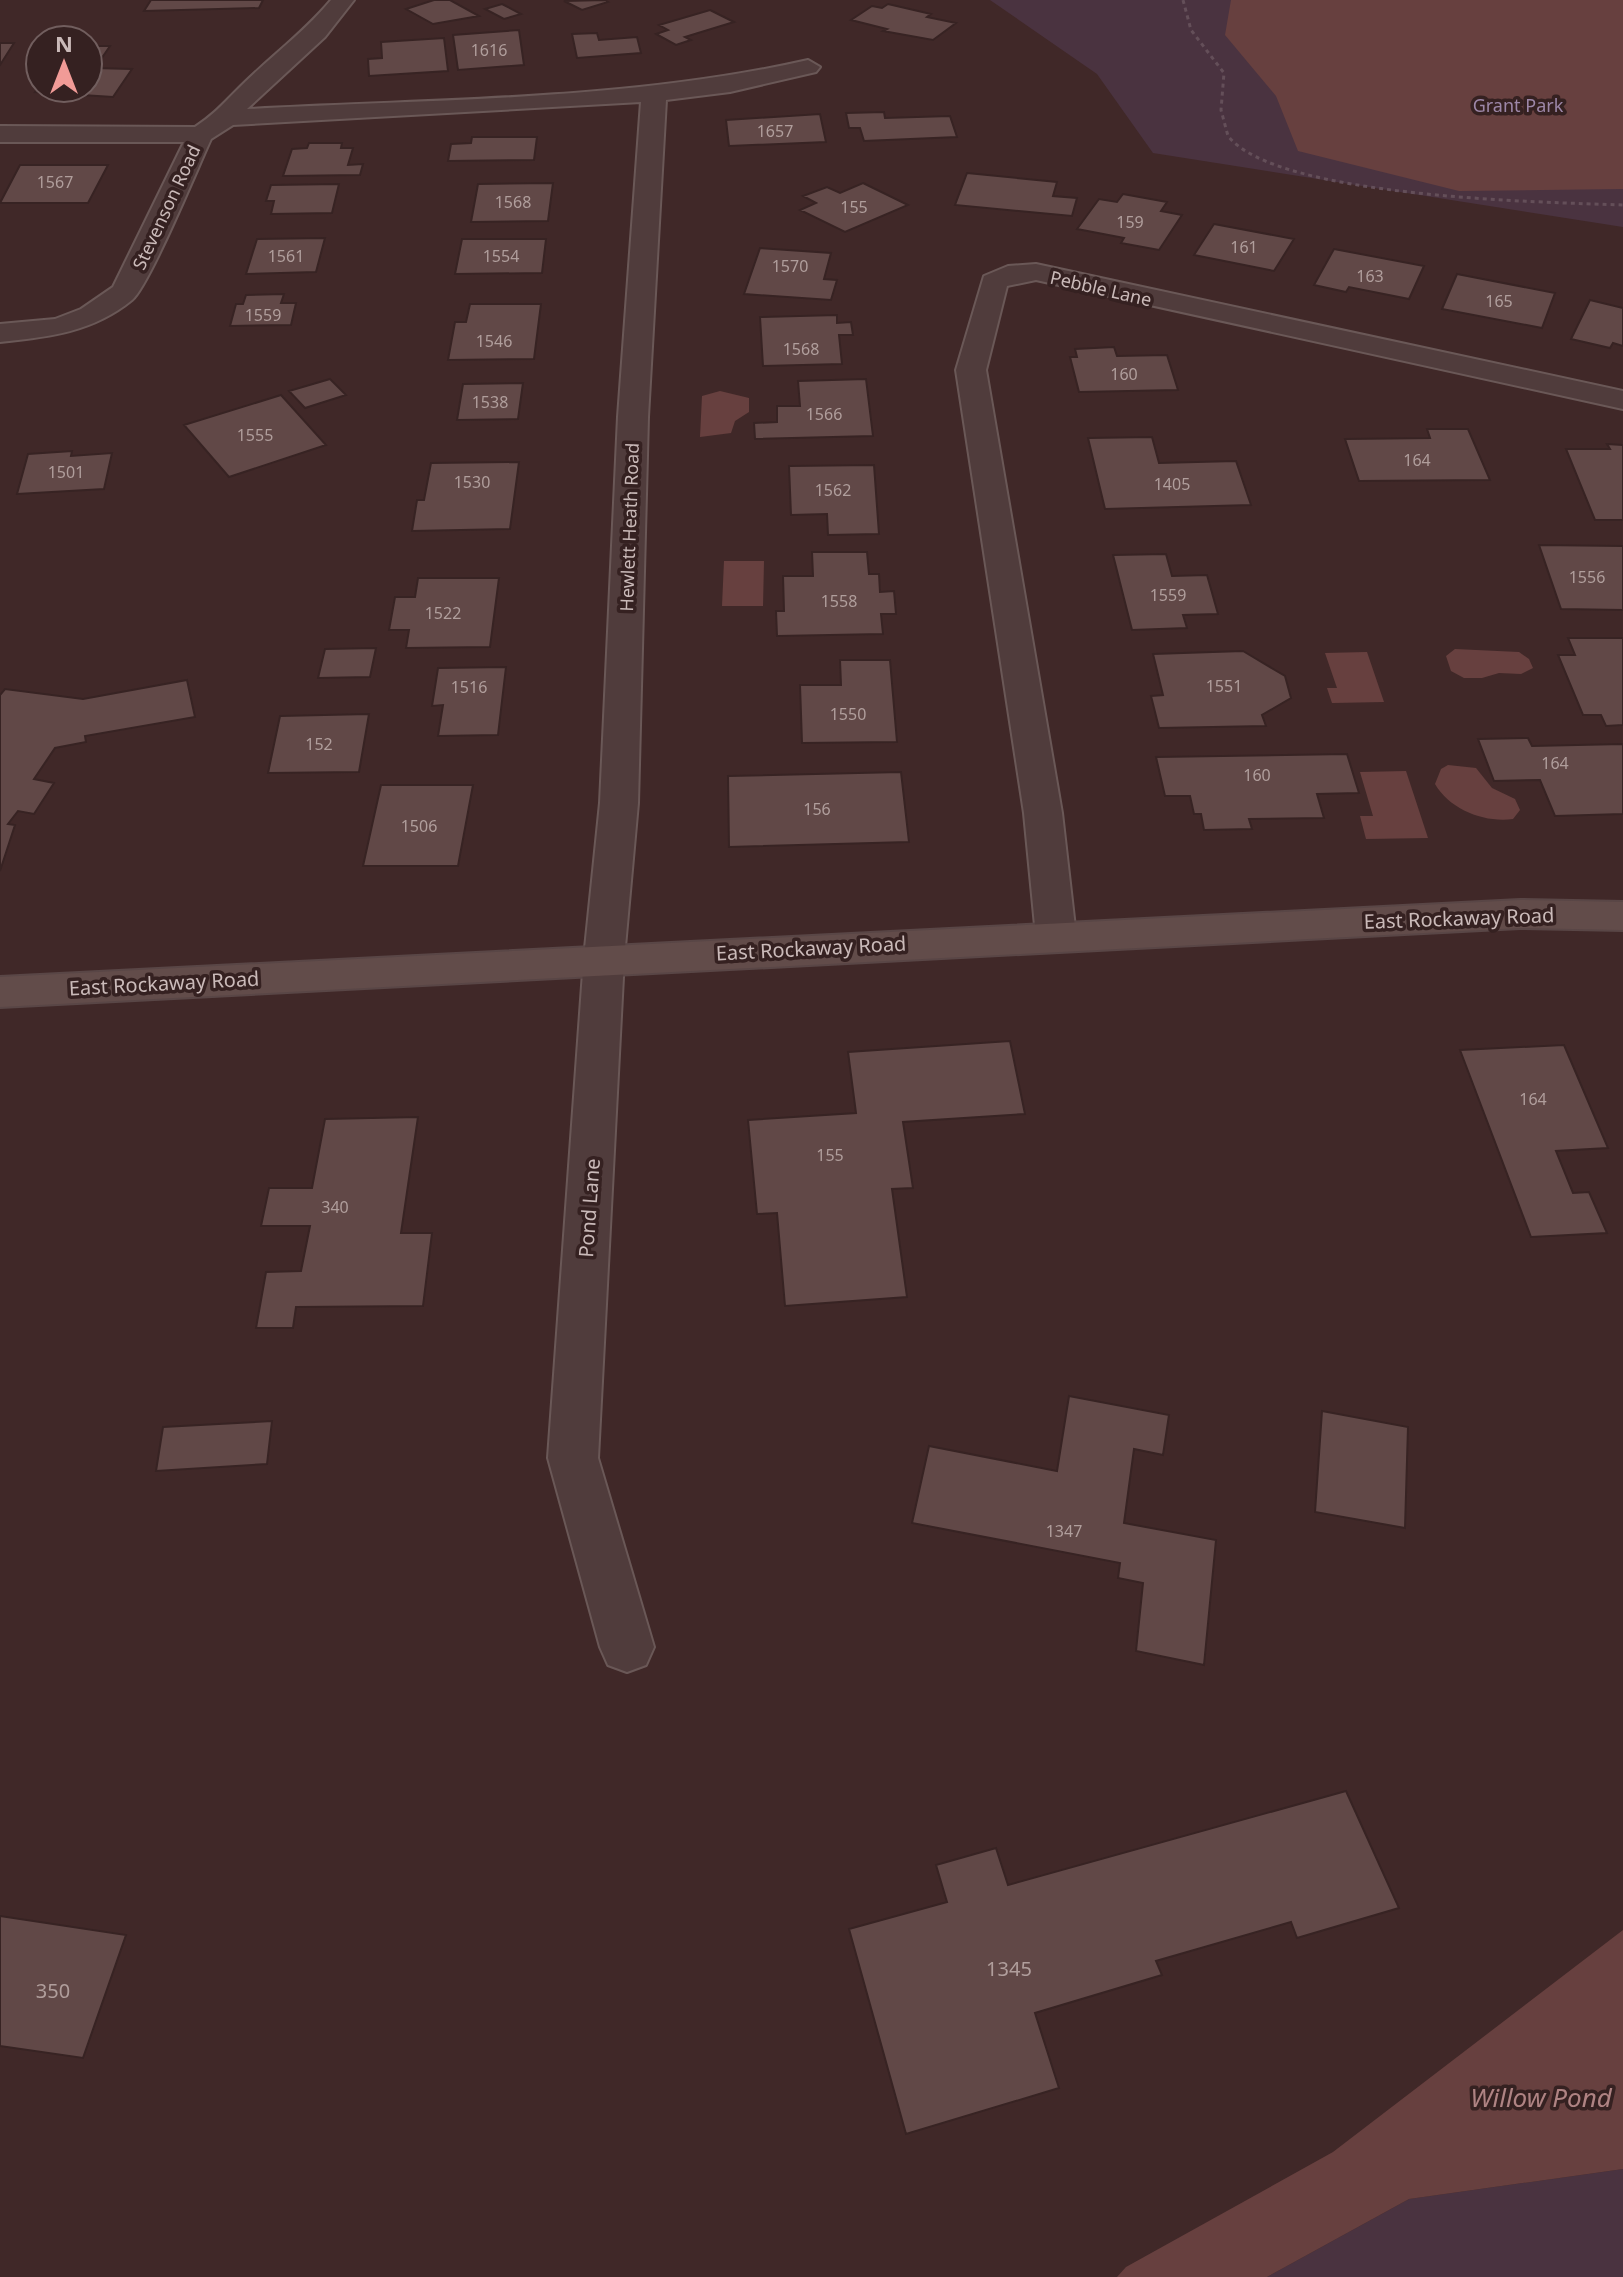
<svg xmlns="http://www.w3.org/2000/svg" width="1623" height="2277" font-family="'Noto Sans',sans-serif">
<rect width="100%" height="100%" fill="#402828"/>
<path fill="#4a3340" d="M990,0h633v227l-470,-74 -56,-79z
M1623,2169v108h-356l142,-78z"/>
<path fill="#67403f" d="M1231,0h392v189l-164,2 -161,-40 -22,-55 -51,-61z
M720,391l29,7v14l-14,9 -4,12 -31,4 2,-41z
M724,561h40l-1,45h-41z
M1455,649l64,3 10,7 4,9 -12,6 -22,-1 -17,5h-18l-13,-7 -5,-15z
M1367,652l17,50 -52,1 -5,-15h10l-12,-35z
M1448,765l28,3 16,20 23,11 5,11 -7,9c-28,4 -63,-9 -78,-35l6,-15z
M1406,771l22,67 -62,1 -6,-23h13l-13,-44z
M1623,1930v239l-214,30 -142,78h-150l9,-10 207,-115z"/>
<path fill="#614847" stroke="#372323" stroke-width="2" d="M151,0h112l-4,8 -115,3z
M434,0h16l29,16 -46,8 -27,-15z
M605,0l3,2 -26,8 -18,-9z
M502,4l19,10 -17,5 -19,-10z
M888,4l43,10 -4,3 29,6 -23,17 -50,-9 4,-2 -36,-9 21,-14 10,2z
M710,10l24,12 -49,15 6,3 -15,5 -20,-11 12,-4 -9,-5z
M519,30l5,35 -66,5 -5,-35z
M597,33l2,7 38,-3 4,16 -64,5 -5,-24z
M444,38l4,33 -79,5 -1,-17 14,-1 -1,-16z
M0,43h14l-14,22z
M88,46h22l-15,22 37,1 -19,28 -78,-5 5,-7 48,3z
M884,112l1,6 65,-2 7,21 -93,4 -4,-13h-11l-3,-15z
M820,114l6,28 -97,4 -3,-26z
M472,137h65l-3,23 -86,1 3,-17 20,-1z
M309,143h33l-1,5h12l-5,17 15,-1 -3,11 -77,1 9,-27 15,-1z
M20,165h88l-20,38h-88z
M967,173l90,9 -4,14 24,2 -5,18 -117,-11z
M553,183l-5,38 -77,1 7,-38z
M863,183l45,22 -63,27 -45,-22 16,-7 -13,-7 24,-9 13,6z
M339,184l-7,29 -61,1 3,-13h-8l5,-16z
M1123,194l44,8 -6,9 21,4 -23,35 -38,-7 3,-5 -47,-9 22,-30 18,3z
M1214,224l80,15 -20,32 -80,-16z
M325,238l-9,34 -70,2 11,-35z
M462,239h84l-4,34 -87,1z
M760,248l71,5 -7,26 13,1 -6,20 -87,-6z
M1334,249l90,17 -15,33 -60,-12 -3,5 -32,-7z
M1457,274l98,19 -13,35 -100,-19z
M284,294l-3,9h15l-5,22 -61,1 6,-22h7l3,-9z
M1590,300l33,8v38l-10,-3 -3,5 -39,-9z
M470,304h71l-7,55 -86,1 7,-38h11z
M837,315v8l14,-1 2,13h-14l3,29 -79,2 -3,-49z
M1114,347l3,9 50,-1 11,35 -99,2 -9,-35h7l-2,-8z
M330,379l16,16 -41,13 -16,-17z
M866,379l7,57 -118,3 -1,-16 23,-1v-16h23l-2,-25z
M523,383l-5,36 -61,1 6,-36z
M281,395l45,50 -97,32 -45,-52z
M1427,429h41l22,51 -131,1 -14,-42 85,-1z
M1152,437l7,26 77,-2 15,44 -146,4 -17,-71z
M1607,444l16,1v75h-28l-29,-71h44z
M72,451l-1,5 41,-3 -8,36 -87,5 11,-40z
M519,462l-9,67 -98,2 5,-31h7l7,-37z
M874,465l5,69 -51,1 -1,-21 -36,1 -2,-49z
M1539,545l84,1v64l-62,-1z
M812,552h55l2,22h10l1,18 14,-1 2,23h-15l2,20 -106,2 -1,-25h8l-1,-35h30z
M1166,554l6,22 35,-1 11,39 -35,1 4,13 -55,2 -19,-75z
M418,578h81l-9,69 -84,1 3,-18h-20l6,-33h20z
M1568,638h55v87l-17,1 -5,-11h-18l-25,-60h17z
M376,648l-6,29 -52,1 7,-29z
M1243,651l42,25 6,22 -29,17 4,11 -107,2 -8,-32 12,-1 -10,-41z
M840,660h50l7,82 -95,1 -2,-58h41z
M506,667l-8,68 -60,1 5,-31 -11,1 6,-38z
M187,680l8,37 -110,19 1,6 -31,6 -21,31 20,4 -20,31 -16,-3 -10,13 7,1 -15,46v-176l5,-6 78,10z
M369,714l-10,58 -91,1 12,-57z
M1528,738l4,8 91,-2v70l-68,2 -15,-36 -46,1 -16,-42z
M1347,754l12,39 -42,1 7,24 -75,1 3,10 -48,1 -3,-16h-7l-4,-18h-25l-9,-39z
M901,772l8,70 -180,5 -1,-71z
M381,785h92l-15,81h-95z
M1010,1041l15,73 -122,8 10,66 -21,1 15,108 -122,9 -8,-93 -20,1 -9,-94 108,-7 -8,-61z
M1564,1045l44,103 -52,3 17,42 16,-1 18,41 -76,4 -71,-187z
M418,1117l-17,116h31l-9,73 -127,1 -3,21h-37l10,-56 35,-1 9,-45h-49l8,-38h43l13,-69z
M1069,1396l100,19 -6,40 -29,-6 -10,74 92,17 -12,125 -68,-14 7,-68 -25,-5 2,-15 -208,-40 17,-77 128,25z
M1322,1411l86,16 -3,101 -90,-16z
M272,1421l-5,43 -111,7 7,-44z
M1346,1791l53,117 -102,30 -6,-16 -135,39 6,14 -127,38 24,75 -153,46 -57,-205 98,-27 -11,-37 60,-17 12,37z
M0,1916l126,19 -43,123 -83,-12z"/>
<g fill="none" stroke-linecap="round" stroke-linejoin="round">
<defs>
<path id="minor" d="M331,0h23l-29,37 -78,72c186,-10 380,-8 561,-49l12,7 -4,5 -86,20 -64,8 -18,317 -10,386 -14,155 -26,500 56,189 -8,18 -19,7 -19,-7 -8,-18 -52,-189 36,-500 16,-155 18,-386 23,-315 -408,23 -22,14c-13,28 -62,147 -79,161 -39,32 -83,37 -132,42v-18l55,-5 26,-10 32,-22 71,-145h-184v-16l195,1c17,-11 27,-22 41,-36 31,-32 67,-57 95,-91z
M1036,264l587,127v18l-587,-129 -29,6 -21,84 76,443 14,123 -6,10 -14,4 -14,-4 -6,-10 -12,-123 -68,-443 28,-94 24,-10z"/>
<path id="secondary" d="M1520,900l103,2v28l-103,-2 -1520,79v-30z"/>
</defs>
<use href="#minor" stroke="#6a5857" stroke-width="4"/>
<use href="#secondary" stroke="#594646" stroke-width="4"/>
<path stroke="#644f59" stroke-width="3" stroke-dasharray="4 4" stroke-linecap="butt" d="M1183,0l8,30 33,43 -3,37 7,26c49,62 315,66 395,69"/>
<use href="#minor" fill="#503c3c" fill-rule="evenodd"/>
<use href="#secondary" fill="#624c4a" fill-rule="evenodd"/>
</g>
<g text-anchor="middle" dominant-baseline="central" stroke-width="7" stroke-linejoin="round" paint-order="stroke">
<g font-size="16" fill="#b09e9c">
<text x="489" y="50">1616</text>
<text x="775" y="131">1657</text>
<text x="55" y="182">1567</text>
<text x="513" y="202">1568</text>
<text x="854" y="207">155</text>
<text x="1130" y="222">159</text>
<text x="1244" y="247">161</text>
<text x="286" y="256">1561</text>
<text x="501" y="256">1554</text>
<text x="790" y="266">1570</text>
<text x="1370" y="276">163</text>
<text x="1499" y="301">165</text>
<text x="263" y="315">1559</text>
<text x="494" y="341">1546</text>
<text x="801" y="349">1568</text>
<text x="1124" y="374">160</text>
<text x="490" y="402">1538</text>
<text x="824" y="414">1566</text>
<text x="255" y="435">1555</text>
<text x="1417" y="460">164</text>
<text x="66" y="472">1501</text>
<text x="472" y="482">1530</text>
<text x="1172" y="484">1405</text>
<text x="833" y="490">1562</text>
<text x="1587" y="577">1556</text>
<text x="1168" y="595">1559</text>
<text x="839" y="601">1558</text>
<text x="443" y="613">1522</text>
<text x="1224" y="686">1551</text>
<text x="469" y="687">1516</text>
<text x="848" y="714">1550</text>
<text x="319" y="744">152</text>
<text x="1555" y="763">164</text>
<text x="1257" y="775">160</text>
<text x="817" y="809">156</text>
<text x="419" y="826">1506</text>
<text x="1533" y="1099">164</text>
<text x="830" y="1155">155</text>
<text x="335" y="1207">340</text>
<text x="1064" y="1531">1347</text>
</g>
<g font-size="18" fill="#9d87a8" stroke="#352121">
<text x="1518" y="105">Grant Park</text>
</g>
<g font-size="18" fill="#cabab9" stroke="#352121">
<text transform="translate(166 207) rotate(-65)">Stevenson Road</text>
<text transform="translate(1101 288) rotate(13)">Pebble Lane</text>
<text transform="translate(629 527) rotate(-88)">Hewlett Heath Road</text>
</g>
<g font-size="20" fill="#cabab9" stroke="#352121">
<text transform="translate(1459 918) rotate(-2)">East Rockaway Road</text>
<text transform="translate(811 948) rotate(-3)">East Rockaway Road</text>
<text transform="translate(164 983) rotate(-3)">East Rockaway Road</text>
<text transform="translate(589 1208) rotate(-86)">Pond Lane</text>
</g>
<g font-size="20" fill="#b09e9c">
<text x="1009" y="1968">1345</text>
<text x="53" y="1990">350</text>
</g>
<g font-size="26" font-style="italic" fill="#af8383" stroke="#352121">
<text x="1541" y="2097">Willow Pond</text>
</g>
</g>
<g transform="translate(64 64)"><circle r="38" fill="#352121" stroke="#715e5e" stroke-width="2"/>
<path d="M0-6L14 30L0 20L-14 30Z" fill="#f19b97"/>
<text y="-12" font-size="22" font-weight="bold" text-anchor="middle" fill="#cabab9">N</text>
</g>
</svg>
